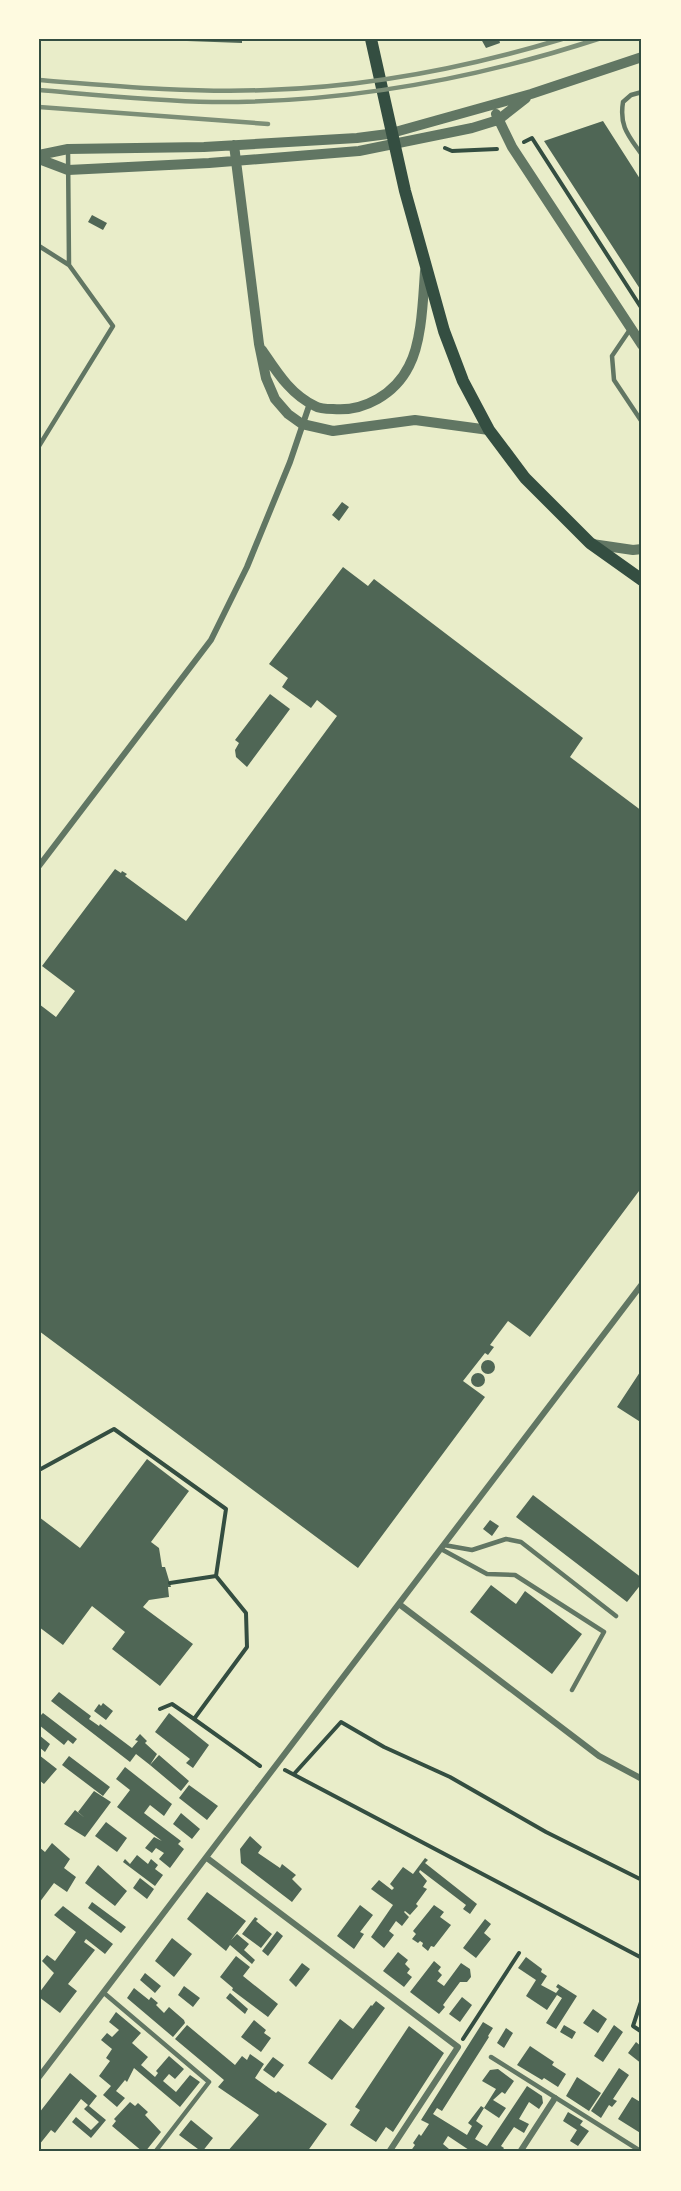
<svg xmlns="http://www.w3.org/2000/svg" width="681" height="2191" font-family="'Noto Sans',sans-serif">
<rect width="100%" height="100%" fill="#e9edc9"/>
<path fill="#4f6655" d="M187,39h55v4l-55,-2z
M481,39h18l1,4 -14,5z
M603,121l39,61v110l-98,-151z
M92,215l15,8 -4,7 -15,-8z
M342,502l7,5 -10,14 -7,-6z
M343,567l25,19 6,-7 209,159 -13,19 72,54v376l-112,150 -22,-16 -18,24 4,2 -6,8 -3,-2 -22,28 22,16 -127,171 -319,-237v-327l17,13 19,-26 -33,-25 73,-97 6,4 1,-2 5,3 -2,2 61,45 151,-205 -20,-16 -6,8 -29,-21 6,-9 -19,-14z
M270,694l20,15 -43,58 -11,-10 -1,-7 4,-7 -4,-3z
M481 1367a7 7 0 1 1 14 0a7 7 0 1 1-14 0Z
M642,1369v54l-25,-16z
M471 1380a7 7 0 1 1 14 0a7 7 0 1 1-14 0Z
M147,1459l42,32 -38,51 8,6 3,19h3l6,20h-3l1,10 -20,3 -6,7 50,37 -33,42 -48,-37 13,-17 -33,-26 -29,39 -24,-18v-110l41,31z
M533,1495l109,83v5l-15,19 -111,-85z
M490,1520l9,6 -7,10 -9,-7z
M491,1585l25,19 9,-13 57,43 -30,40 -82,-62z
M59,1692l32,24 -2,3 10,7 1,-2 32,24 6,-7 -3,-1 5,-6 7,7 -2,2 12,11 -7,11 -14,-11 -6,8 -79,-61z
M103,1703l10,8 -7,9 -12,-9 5,-7 2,2z
M43,1713l34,26 -4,5 -5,-4 -4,5 -25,-20v-8z
M169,1713l40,32 -16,23 -7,-5 4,-4 -35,-27z
M39,1735l11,9 -5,8 -6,-5z
M39,1755l18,14 -13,15 -5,-4z
M159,1755l30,26 -8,10 -31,-26z
M69,1756l41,31 -7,9 -41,-31z
M125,1767l47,37 -8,12 -14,-11 -6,8 37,28 -3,3 6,5 -14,19 -11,-9 5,-6 -8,-5 -4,5 -7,-5 9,-11 8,4 -45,-34 13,-17 -14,-11z
M189,1785l29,21 -11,14 -28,-22z
M94,1791l17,11 -26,35 -21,-13 11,-14 10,8 -7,-6z
M181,1813l19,16 -8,10 -19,-15z
M106,1822l21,16 -10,14 -22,-16z
M250,1836l12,11 -4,6 22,15 2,-4 14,11 -4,4 10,10 -10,13 -51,-39 -1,-14z
M52,1843l18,16 -6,9 12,9 -9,15 -13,-9 -15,20v-36l2,-3 -2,-2v-15l6,5z
M137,1855l11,9 3,-5 7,6 -3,4 8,6 -8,11 -32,-24 2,-3 5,5z
M425,1858l3,2 -3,3 52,41 -7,10 -7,-5 3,-4 -46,-35 -1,2 8,9 -4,6 4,2 -11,15 2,2 -8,9 -5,-4 -1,1 5,5 -7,9 -6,-5 -7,10 5,4 -10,13 -13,-11 22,-32 -22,-16 8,-9 13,10 2,-2 -4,-4 13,-17 10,7z
M98,1865l29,26 -12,15 -30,-23z
M140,1878l14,11 -7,10 -14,-11z
M207,1892l39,29 -15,19 6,-6 12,10 -5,6 11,10 -3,4 -22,-19 -4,6 -39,-32z
M92,1902l34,25 -5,6 -33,-25z
M360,1905l13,10 -13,17 4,2 -10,15 -17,-13z
M434,1905l10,7 -4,5 11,8 -17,22 -3,-1 -3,5 -6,-5 1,-3 -3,-2 -2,2 -6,-4 4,-5 -3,-3z
M63,1906l50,38 -8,10 -19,-15 -2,3 11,8 -27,34 9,7 -17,22 -21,-16v-4l15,-20 -12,-12 5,-6 8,6 21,-29 -22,-17z
M255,1917l3,2 -2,2 16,13 -11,14 -19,-14z
M485,1919l6,5 -7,9 7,6 -15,19 -13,-10z
M277,1931l6,5 -15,20 -6,-5z
M172,1938l20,16 -18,23 -19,-16z
M398,1952l10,8 -3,4 5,5 -3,4 5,4 -8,10 -21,-16z
M236,1956l14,11 -7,9 35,28 -10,13 -36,-27 1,-2 -13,-11z
M526,1957l16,12 -1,3 6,4 -6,9 15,8 3,-4 -3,-2 2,-3 19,12 -21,33 -10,-6 16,-25 -5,-3 -10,15 -21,-14 10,-16 -18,-12z
M434,1961l7,6 -3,4 4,4 -5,6 7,5 17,-23 9,6 1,8 -4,5h-7l-17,23 2,2 -6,7 -29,-22z
M302,1963l8,6 -14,18 -7,-7z
M145,1973l16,13 -6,7 -15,-13z
M184,1986l16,12 -7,9 -15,-12z
M134,1988l15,12 2,-3 7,6 -2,2 8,8 5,-6 15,13 1,3 -12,14 -46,-39z
M230,1993l18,16 -3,5 -19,-16z
M462,1997l10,8 -12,17 -11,-8z
M376,2001l9,7 -53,72 -24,-17 32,-44 13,10 18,-24 1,1z
M593,2009l14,10 -9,14 -15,-10z
M116,2012l25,21 -9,10 16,14 -7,8 14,12 3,-4 -2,-2 13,-15 15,13 -9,10 -6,-5 -6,7 13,11 14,-17 10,7 -20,25 -46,-39 -7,14 -2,-2 -9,11 9,7 -8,9 -14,-12 8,-9 -12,-10 11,-15 -4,-3 6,-9 -11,-9 6,-7 5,4 7,-7 -10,-8z
M254,2020l12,10 -2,3 7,5 -10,14 -20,-15z
M483,2022l10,6 -5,8 1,1 -47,74 -5,-3 -4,6 34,21 5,-9 -4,-3 13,-17 3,2 -8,13 7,5 -8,13 12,7 40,-60 15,10 1,7 -4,6 -10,-7 -10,17 10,5 -5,9 -10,-6 -13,19 3,2 -3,4h-29l-24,-16 -5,8 6,5 -2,3h-37l5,-7 -2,-2 6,-9 2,2 8,-12 -8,-4z
M187,2025l48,40 7,-9 5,4 3,-6 14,10 -9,14 21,15 2,-2 49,33 -20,28h-80l32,-37 -41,-28 6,-7 -49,-41z
M564,2025l12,7 -4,7 -12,-7z
M614,2025l9,7 -20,30 -9,-6z
M409,2026l35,27 -51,79 -7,-5 -10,15 -26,-17 10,-15 -5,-3z
M506,2028l7,5 -9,15 -7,-5z
M636,2042l6,5v17l-14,-11z
M530,2046l24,16 -2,3 14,9 -8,13 -14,-9 -2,2 -25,-15z
M273,2057l11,8 -10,13 -11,-8z
M619,2068l10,7 -16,24 4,2 -5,6 -3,-2 -8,13 -10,-7z
M498,2069l16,12 -9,13 -3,-2 -9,8 13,8 -7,10 -15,-10 12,-19 -14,-8 8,-11z
M70,2073l27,23 -8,10 17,14 -15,18 -19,-16 4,-5 15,13 8,-8 -15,-13 4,-4 -7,-6 -26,34 -4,-3 -12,15v-32z
M577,2077l24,16 -12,18 -23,-15z
M632,2097l10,6v31l-24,-15z
M130,2102l5,4 3,-3 10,9 -3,3 16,17 -16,20h-2l-31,-26 4,-5 -2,-2z
M568,2112l15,9 -3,4 9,6 -11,15 -8,-5 7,-11 -14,-9z
M191,2120l22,18 -11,14 -23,-17z"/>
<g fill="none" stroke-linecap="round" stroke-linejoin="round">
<path stroke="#344e41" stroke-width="4" d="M524,142l8,-4 110,171
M445,148l7,3 45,-2
M39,1470l75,-41 112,80 -10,67
M170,1583l46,-7 30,37 1,34 -53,72 66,47
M160,1709l12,-5 22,15
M285,1770l357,188
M294,1774l47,-52 43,25 66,30 96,55 96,48
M642,1999l-9,27 9,6
M463,2039l56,-86"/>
<path stroke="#617663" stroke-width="4.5" d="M642,92l-11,3 -8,7c-4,25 6,34 19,53
M39,246l30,19
M631,328l-19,28 2,24 28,42
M39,446l74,-120 -44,-61 -1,-116
M444,1545l28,5 34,-11 15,3 95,74
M441,1549l46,25 28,1 89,57 -32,58
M104,1993l105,89 -54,70
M491,2057l151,95"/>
<path stroke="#617663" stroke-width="6" d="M39,866l172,-226 36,-73 43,-105 20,-59
M399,1604l200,152 43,23
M207,1858l251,189 -69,105
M39,2077l603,-793
M520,2152l35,-54"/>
<path stroke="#617663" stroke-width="10" d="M496,114l16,33 130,198
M234,145l25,199 7,34 9,21 13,15 14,10 31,7 82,-11 74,10
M39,155l29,-6 136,-2 153,-9 31,-4 143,-40 111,-37
M39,159l29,11 141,-7 150,-12 113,-23 26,-8 28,-22
M262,350c15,22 28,44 53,56 5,3 12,3 18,3 31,3 62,-15 76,-43 13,-24 14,-67 16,-95
M592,544l41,6 9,-1"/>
<path stroke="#344e41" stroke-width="12" d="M371,39l34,152 39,140 19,50 26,49 36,48 65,65 52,37"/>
<path stroke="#7c8e77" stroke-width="4.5" d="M39,80c76,6 152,13 228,10 100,-3 199,-22 295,-51
M39,90c58,5 115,11 173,12 132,1 260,-22 386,-63
M39,107l229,17"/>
</g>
<rect width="681" height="2191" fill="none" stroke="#fefae0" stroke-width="81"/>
<rect x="40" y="40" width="600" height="2110" fill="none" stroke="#344e41" stroke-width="2"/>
</svg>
